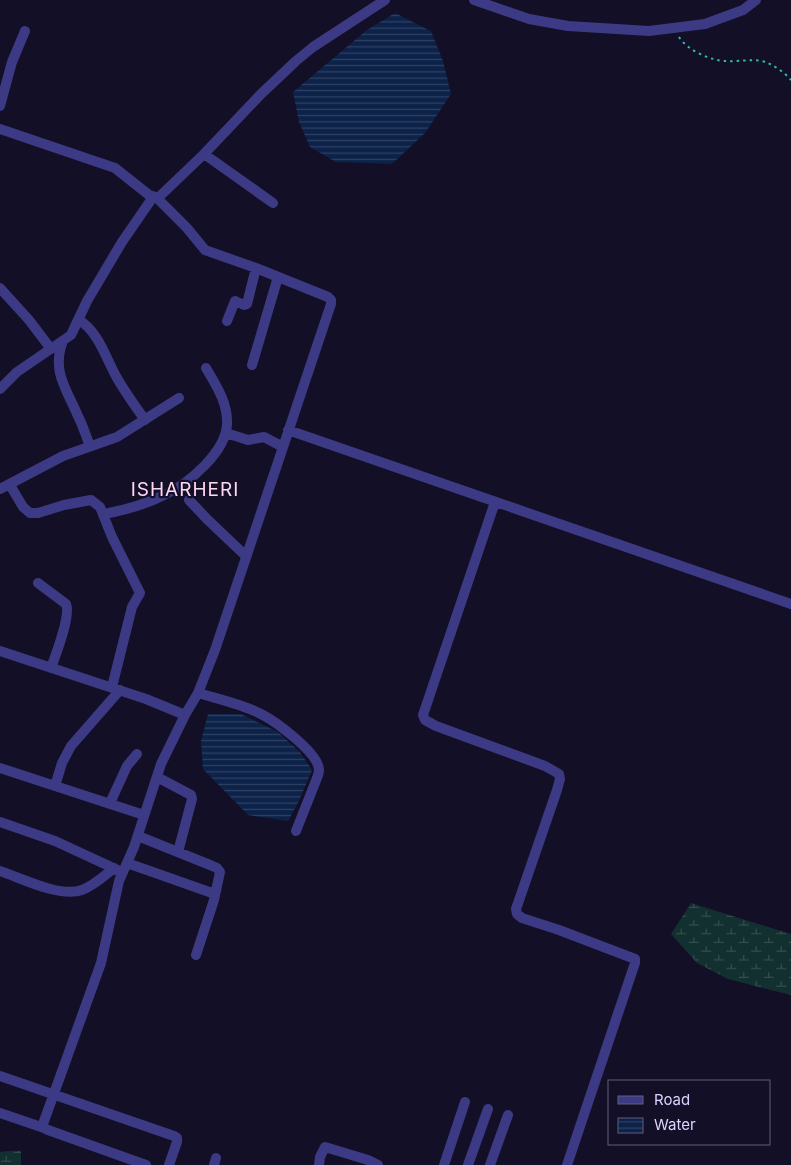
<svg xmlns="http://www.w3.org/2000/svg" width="791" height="1165" font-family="Inter,sans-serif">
<defs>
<pattern id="wetland-marsh" width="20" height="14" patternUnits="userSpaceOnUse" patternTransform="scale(1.25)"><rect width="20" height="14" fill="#12302f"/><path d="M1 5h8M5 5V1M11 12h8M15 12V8" fill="none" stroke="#344d4e"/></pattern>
<pattern id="water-rules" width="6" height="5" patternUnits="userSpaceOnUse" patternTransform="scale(1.25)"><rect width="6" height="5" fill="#0c2248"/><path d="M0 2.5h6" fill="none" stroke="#2f4163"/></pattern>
</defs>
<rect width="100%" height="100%" fill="#130f26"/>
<path fill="url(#wetland-marsh)" d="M691,903l100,31v61l-63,-16 -31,-16 -26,-29z
M8,1151h13v14h-21v-13z"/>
<path fill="url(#water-rules)" d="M395,13l36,18 12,30 8,33 -26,39 -33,31 -56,-2 -26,-15 -11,-25 -6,-30 74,-62z
M208,714h33l37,18 22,20 12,18 -13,31 -11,20 -40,-6 -45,-46 -2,-28z"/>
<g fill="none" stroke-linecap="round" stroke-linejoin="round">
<path stroke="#2fb8b0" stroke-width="2" stroke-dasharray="2.5 4" stroke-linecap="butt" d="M679,37c8,13 32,24 47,24 13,1 27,-3 39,1 9,3 20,11 26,18"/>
<path stroke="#3d3a85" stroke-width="10" d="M474,0l55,19 39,7 81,5 56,-7 38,-14 13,-10
M0,106l12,-44 13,-31
M0,129l115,39 34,27 7,2h3l45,-43 57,-60 35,-33 17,-14 72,-47
M204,154l69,49
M0,288l29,32 22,29
M79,320c20,12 27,39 38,58 8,14 18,28 28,42
M227,321l8,-20 9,4 3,-1 9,-36
M63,341c-12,30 4,49 15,75 5,10 8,20 12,30
M252,365l26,-88
M0,389l17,-17 54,-37 16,-34 35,-59 31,-45
M288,430l503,174
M226,433l22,7 16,-3 19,10
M10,485l13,22 7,6h8l26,-8 27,-5 9,7 12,30 28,56 -8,14 -20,80
M0,489l63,-33 54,-19 62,-39
M189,500l17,18 40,38
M495,502l-72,213 2,5 11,6 109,40 14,8 1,5 -3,11 -41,119 1,5 5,4 37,12 76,29v4l-68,202
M104,514c22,-4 43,-10 62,-20 23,-11 60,-42 61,-70 1,-21 -11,-39 -21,-56
M38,583l28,21c5,12 -10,50 -15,64
M0,651l146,48 39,16 13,-22 17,-43 116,-346v-4l-3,-3 -72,-29 -51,-18 -18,-22 -31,-31
M198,693c20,6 44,11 63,21 14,7 58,39 58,56 0,3 -1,5 -2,8l-21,53
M0,768l144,47
M157,777l34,18 1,4 -14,53
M55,786l7,-23 9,-17 49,-56
M110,803l17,-37 10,-12
M0,822l55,19 67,31
M138,836l72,29 7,3 3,4 -6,28 -18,55
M127,863l88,31
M0,871c21,7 60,27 82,19 11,-4 22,-14 32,-22
M0,1076l174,60 3,2v4l-8,23
M0,1113l44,15
M146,1165l-98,-35 -4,-2 -1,-4 58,-161 18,-82 15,-34 27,-83 24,-49
M214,1165l2,-7
M319,1165l1,-8 5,-10 43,13 10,5
M444,1165l21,-63
M468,1165l20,-56
M490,1165l18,-50"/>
</g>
<g text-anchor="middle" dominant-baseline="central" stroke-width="4.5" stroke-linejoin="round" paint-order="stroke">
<g font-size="19" letter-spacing="1" fill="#ffd6f0" stroke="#130f26">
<text x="185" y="489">ISHARHERI</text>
</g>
</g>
<rect x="608" y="1080" width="162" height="65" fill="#130f26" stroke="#625e7d"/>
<rect x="618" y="1096" width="25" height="8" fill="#3d3a85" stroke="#625e7d"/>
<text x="654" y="1105" font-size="15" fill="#d9d4ff">Road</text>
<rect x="618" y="1118" width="25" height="15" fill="url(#water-rules)" stroke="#625e7d"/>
<text x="654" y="1130" font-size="15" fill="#d9d4ff">Water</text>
</svg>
